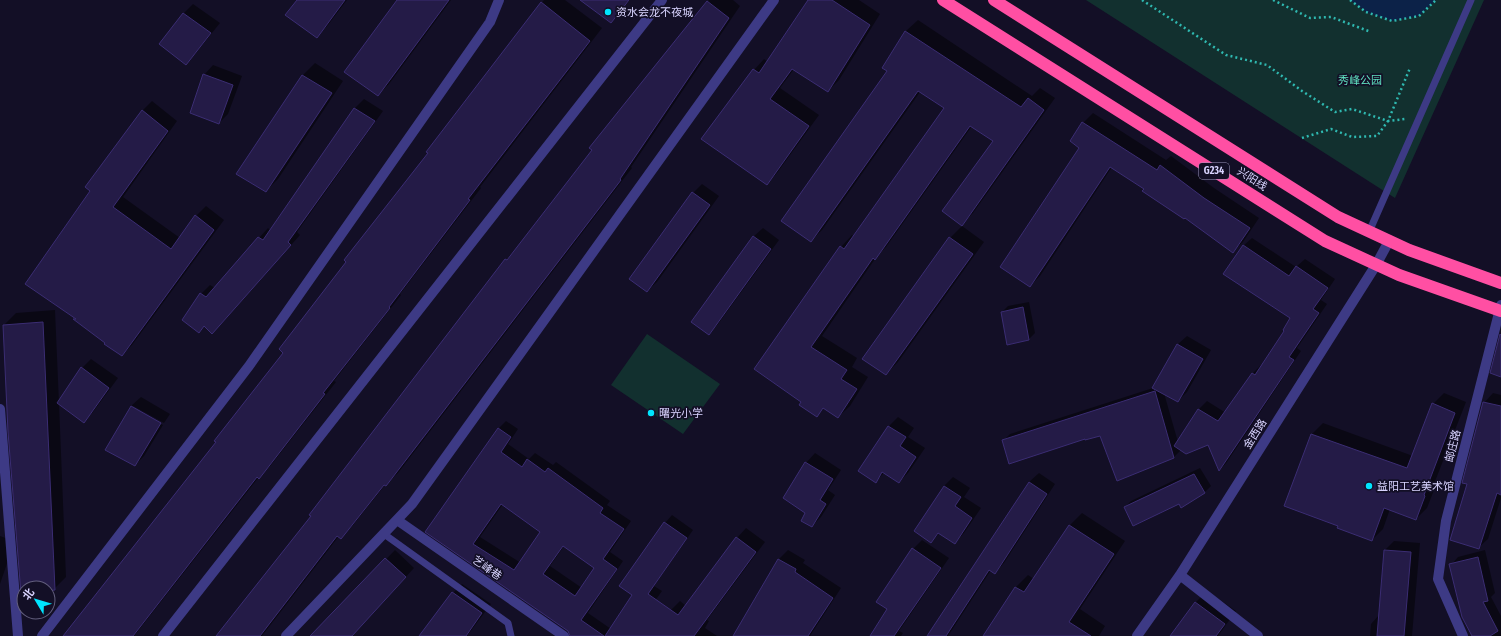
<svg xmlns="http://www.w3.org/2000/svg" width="1501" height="636" font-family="'Fira Sans Condensed','Noto Sans SC',sans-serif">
<rect width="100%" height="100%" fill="#130f26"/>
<path fill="#12302f" d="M1086,0h398l-89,198z
M647,334l73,50 -37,50 -72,-49z"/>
<path fill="#0c2248" d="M1350,0h86l-17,16 -27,5 -26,-9z"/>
<path fill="#0007" fill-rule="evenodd" d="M298,0h49l-19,25 -12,12z
M399,0h52l-62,84 -11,11z
M544,0h21l37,28 -122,159 1,1 -81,106 1,1 -67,86 2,1 -65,83 -12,12 -125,159h-70l153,-194 68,-90 144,-199z
M582,0h48l-20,22z
M709,0h24l7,6 -109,161 1,1 -234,305 -13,12 -32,40 -12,12 -2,-1 -77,100h-45l95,-120 38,-53 156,-203 11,-12z
M809,0h50l21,14 -41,66 -11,11 -34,-22 -14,19 39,27 -42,58 -10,11 -13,-114 10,-11 4,3z
M193,4l27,19 -25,31 -9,10 -25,-20 23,-31z
M918,20l114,76 8,-8 15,10 -82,115 -11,11 33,-83 -23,-15 -86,121 -9,9 -55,80 35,22 -5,9 16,10 -18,29 -12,11 -14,-9 -7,8 -15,-14 -47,-33 86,-122 11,-12 1,1 92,-128 -25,-16 -98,138 -11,11 77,-170 -5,-4 23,-36z
M315,63l28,18 -65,98 -12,12 -28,-17 65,-99z
M213,65l29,11 -14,38 -9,9 -15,-48z
M364,99l19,12 -86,121 3,3 -78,88 -17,2 -7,7 3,-38 9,-9 5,3 44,-50 9,-10 3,3 84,-123z
M152,101l25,20 -54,76 57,41 16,-22 10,-10 18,14 -92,125 -10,10 -48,-36 2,-1 16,-128 50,-79z
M1093,113l73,47 5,-4 43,32 45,30 -16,24 -10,9 -88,-62 -33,-22 -72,109 -10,10 51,-139 -10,-6 12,-18z
M702,184l17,12 -62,86 -10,9 46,-98z
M962,226l22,16 -86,120 -12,12 64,-136z
M763,228l16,12 -61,84 -9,9 44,-96z
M1252,238l44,29 9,-8 30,20 -14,21 6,4 -30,44 4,3 -74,111 -7,8 -12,-26 -27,6 -7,7 -74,-22 -15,3 -82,3 7,-7 143,-46 24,-43 10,-9 24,14 -24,42 -9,9 -14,-8 14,49 21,-33 8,-8 19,12 27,-40 8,-8 1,1 24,-35 6,-13 -49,-72z
M1029,302l6,31 -6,6 -21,5 -6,-32 6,-6z
M55,310l4,93 23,-35 9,-9 27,19 -25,34 -10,9 -24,-18 7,174 -12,12 -30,-1v5l-20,-268 12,-12z
M1444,393l22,9 -32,82 2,1 -9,23 -11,11 -26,-10 -7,20 -11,11 -33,-15 -53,-19 26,-72 11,-11 90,33 20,-52z
M1493,393l8,2v103l-13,41 -10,9 -10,-64 16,-81z
M141,397l29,17 -6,9 -31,-17v2l30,17 -19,31 -9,9 -4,-59z
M898,417l16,11 -6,9 17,11 -17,25 -9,9 -15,-9 -8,8 -17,-10 30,-45z
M506,421l12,8 -10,15 21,15 6,-6 18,12 3,-3 54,39 -3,4 24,16 -21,31 13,9 -35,52 23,16 23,-34 31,-72 7,-8 21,15 -39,56 8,5 -32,45h-58l-4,-6 -141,-99 72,-103zM503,504l39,28 -21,31 -41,-26zM564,546l32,22 -14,20 -32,-22z
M815,453l26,17 -13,20 7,5 -14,22 -9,9 -5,-13 -23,-15 22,-35z
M1200,468l11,18 -6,6 -23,14 -2,-3 -55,4 6,-6z
M1039,473l16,11 -51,79 -9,10 -4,-3 -43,66h-19l100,-154z
M953,477l17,11 -6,9 17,11 -17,25 -9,10 -15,-10 -9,8 13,-55z
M1082,513l43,28 -45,68 25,17 -6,10h-115l32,-49 12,-12 6,4 36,-54z
M746,528l19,14 -58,78 2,1 -4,7 12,8h-61l15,-26 9,-9 6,5 51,-68z
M0,536l14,5v2l-14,41z
M922,540l27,18 -50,73 4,2 -2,3h-30l18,-27 24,-60z
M1394,541l26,2 -8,93h-42l1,-12 8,-9 6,-65z
M395,550l19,18 -62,68h-40z
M788,550l17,10 -2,3 38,25 -31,48h-76l45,-77z
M1485,550l10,43 -4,4 10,19v20h-28l-22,-71 7,-8z
M462,584l29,20 -24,32h-47l33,-43z
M1207,591l29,20 -18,25h-47l24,-33z"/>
<path fill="#241b47" stroke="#3b2d73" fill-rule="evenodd" d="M297,0h48l-28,38 -32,-23z
M397,0h52l-71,96 -34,-24z
M580,0h49l-18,23z
M808,0h24l38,25 -42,67 -36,-23 -22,30 39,27 -42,59 -66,-46 52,-70 6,4z
M707,1l22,17 -109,161 1,1 -235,306 -2,-1 -43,54 -4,-3 -77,100h-44l95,-120 -2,-1 196,-256 2,1 85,-110 -3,-2z
M541,2l49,39 -122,158 2,1 -81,107 1,1 -67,85 2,1 -66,85 -2,-2 -124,159h-70l153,-194 -2,-1 69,-88 -4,-4 67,-87 -2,-2 84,-107 -2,-1z
M183,13l28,20 -25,32 -27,-21z
M905,31l116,76 7,-9 16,12 -82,116 -20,-15 51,-70 -23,-15 -95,134 -2,-2 -62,89 36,23 -6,9 16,10 -19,29 -15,-10 -6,9 -18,-12 2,-3 -47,-33 86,-123 4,3 100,-141 -26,-17 -107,151 -30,-21 106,-150 -5,-3z
M203,74l30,11 -14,39 -29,-11z
M302,75l30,18 -66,99 -30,-18z
M354,108l21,13 -87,121 3,3 -79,89 -8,-8 -5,7 -17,-13 18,-27 6,4 52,-60 5,3z
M142,110l26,21 -55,76 58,42 24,-34 19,15 -92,126 -18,-12 1,-1 -32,-24h3l-51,-35 65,-93 -5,-4z
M1082,122l75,48 3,-5 44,33 46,30 -17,25 -48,-35 -1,1 -42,-28 2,-2 -34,-22 -80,120 -30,-20 79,-119 -9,-7z
M692,192l18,13 -63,87 -18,-13z
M753,236l18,13 -62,86 -18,-13z
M949,237l24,17 -87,121 -24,-16z
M1243,245l46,31 7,-10 32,22 -15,21 6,4 -30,44 5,3 -75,111 -11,-26 -22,9 -12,-8 24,-37 20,12 34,-48 3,2 29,-44 -1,-1 7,-12 -67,-44z
M1023,307l6,33 -22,5 -6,-33z
M43,322l12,268 -7,1v-3h-24v6h-3l-13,-162 -5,-107z
M1500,334l1,1v42l-11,-4z
M1177,344l26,15 -25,43 -26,-14z
M81,367l28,21 -25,35 -27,-20z
M1155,391l19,67 -57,23 -17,-45 -15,4v-1l-76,25 -7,-24z
M1483,402l18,4v89l-4,-2 -18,56 -29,-9 17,-56 -5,-1z
M1432,403l23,10 -31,82 1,1 -9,24 -32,-12 -12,33 -35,-13 1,-2 -54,-20 27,-72 96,34z
M131,406l30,17 -26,43 -30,-16z
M888,426l18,11 -6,9 16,11 -17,26 -17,-11 -6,11 -18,-12z
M498,428l13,9 -10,15 21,15 5,-8 18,13 3,-4 55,40 -3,5 24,16 -21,30 14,10 -36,51 23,16h-34l-2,-5 -143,-99zM501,504l39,28 -26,38 -41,-26zM563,546l31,22 -19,28 -32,-22z
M805,462l28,17 -13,21 6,4 -14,23 -11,-6 4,-8 -22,-15z
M1194,474l11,19 -24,15 -2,-4 -46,22 -9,-19z
M1029,482l18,12 -52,80 -6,-4 -43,66h-19z
M944,486l17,11 -6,9 17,12 -17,26 -17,-11 -7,10 -17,-12z
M664,522l23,16 -39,56 30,21 58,-78 20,15 -62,84h-89l27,-41 -13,-9z
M1069,525l45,29 -45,68 22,14h-108l32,-49 9,5z
M912,548l29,20 -47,68h-24l17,-27 -11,-7z
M1384,550l27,2 -7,84h-27z
M1478,557l10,44 -5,1 15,29 -8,5h-18l-10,-19 -13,-53z
M385,558l21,19 -54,59h-42z
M778,559l18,10 -1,3 38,26 -25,38h-75z
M452,592l30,21 -16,23h-47z
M1195,602l30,22 -9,12h-46z"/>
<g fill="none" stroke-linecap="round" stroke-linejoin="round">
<path stroke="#2fb8b0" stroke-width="2.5" stroke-dasharray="2 3" stroke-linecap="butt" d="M1142,0l84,55 41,10 35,26 33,21 17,-3 36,12 17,-2
M1273,0l37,18 21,-1 40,15
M1350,0l16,12 26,9 27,-5 17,-16
M1302,138l29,-9 21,8 25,-1 11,-15 22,-53"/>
<path stroke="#3d3a85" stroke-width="7" d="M1369,232l102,-232
M384,534l124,89 3,13"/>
<path stroke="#3d3a85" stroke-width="10" d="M0,409l18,227
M397,520l167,116
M1180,575l78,61
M42,636l207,-270 241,-344 9,-22
M163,636l499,-636
M286,636l126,-132 362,-504
M1137,636l43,-61 196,-310 13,-24
M1463,636l-25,-57 8,-58 55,-216"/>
<path stroke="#ff4fa3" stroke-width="12" d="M943,0l382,241 74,34 102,36
M994,0l344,217 71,33 92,33"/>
</g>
<g fill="#00e5ff" stroke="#130f26" stroke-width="1.5">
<circle cx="608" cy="12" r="4"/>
<circle cx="651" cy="413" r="4"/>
<circle cx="1369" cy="486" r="4"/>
</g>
<g text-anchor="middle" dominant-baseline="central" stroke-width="3.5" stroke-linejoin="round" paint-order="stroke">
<rect fill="#130f26" stroke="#9e99be" stroke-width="1" x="1199" y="163" width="30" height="16" rx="3"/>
<g font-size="10" font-weight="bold" fill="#d9d4ff">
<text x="1214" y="171">G234</text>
</g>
<g font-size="11" fill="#d9d4ff" stroke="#130f26" text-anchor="start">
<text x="616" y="12">资水会龙不夜城</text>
<text x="659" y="413">曙光小学</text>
<text x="1377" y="486">益阳工艺美术馆</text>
</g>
<g font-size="11" fill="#5fe0c0" stroke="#130f26">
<text x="1360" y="80">秀峰公园</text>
</g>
<g font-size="11" fill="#d9d4ff" stroke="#130f26">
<text transform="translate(1252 179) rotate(32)">兴阳线</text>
<text transform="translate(1255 434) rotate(-58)">金西路</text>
<text transform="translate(1453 446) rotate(-76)">邮庄路</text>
<text transform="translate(487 568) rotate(35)">艺峰巷</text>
</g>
</g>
<g transform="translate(36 600) rotate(308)"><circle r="19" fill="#130f26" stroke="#625e7d"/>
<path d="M0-3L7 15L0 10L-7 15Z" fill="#00e5ff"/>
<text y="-6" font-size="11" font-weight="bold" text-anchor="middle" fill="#d9d4ff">北</text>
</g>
</svg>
